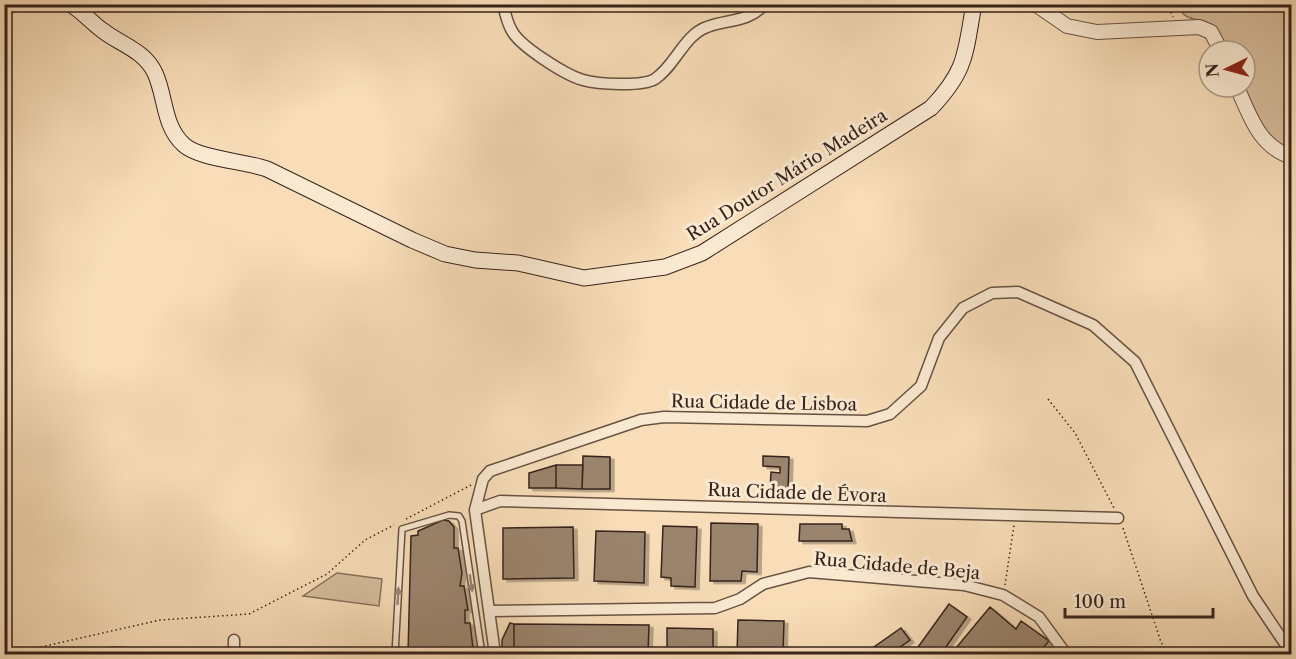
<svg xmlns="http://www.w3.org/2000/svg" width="1296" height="659" font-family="'Libre Caslon Text',serif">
<defs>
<filter id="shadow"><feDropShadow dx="4" dy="2.5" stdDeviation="0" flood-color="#0004"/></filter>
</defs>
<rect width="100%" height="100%" fill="#f8ddb8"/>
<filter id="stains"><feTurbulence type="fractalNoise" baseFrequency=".00333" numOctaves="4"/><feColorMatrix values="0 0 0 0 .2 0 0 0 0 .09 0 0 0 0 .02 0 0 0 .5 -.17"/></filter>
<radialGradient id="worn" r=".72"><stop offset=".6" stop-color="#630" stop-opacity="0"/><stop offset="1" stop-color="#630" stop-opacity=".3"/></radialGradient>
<path fill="#d7bd9d" stroke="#87705c" stroke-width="1.5" d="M1179,5h112v147l-20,-12 -12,-21 -15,-32 1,-36h-18c-3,-7 -6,-16 -11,-22 -12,-15 -32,-3 -37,-24z
M337,573l45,6 -3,27 -76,-10z"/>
<path fill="#9b846d" stroke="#37231b" stroke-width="1.5" filter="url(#shadow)" d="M583,456l27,1v32h-28z
M763,456l26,1 -1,34 -18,-1 1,-18 9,1v-6l-17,-1z
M556,465h27l-1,24 -26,-1z
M556,465v23h-27v-15z
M443,520l6,1 5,6v21h4l4,25 -2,13h4l4,24h-3v13h5l3,25h-2v6h-63l3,-118 7,-1v-4z
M711,523l47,1 -1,48 -15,-1 -1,10h-31z
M800,524h42v5h7l3,12h-53z
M663,526l34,1 -2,60 -24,-1v-8l-10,-1z
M573,527l1,51 -71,1v-51z
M596,531l49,1 -1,51 -50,-2z
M949,604l18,13 -26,37h-28z
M990,607l26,22 5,-8 28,20 -11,13h-87z
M738,620l46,1 -1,33h-46z
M510,623l4,1v30h-12v-14z
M514,624l135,1 -1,29h-134z
M667,628l46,1v25h-46z
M901,628l9,12 -20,14h-26z
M112,647l22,1 -1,3h5v3h-26z
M195,649h22v5h-27z
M251,650l22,1v3h5h-27z
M138,651h26v3h-26z
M164,651h26v3h-26z
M335,652l22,1v1h-23z"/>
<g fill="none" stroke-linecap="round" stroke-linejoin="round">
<defs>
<path id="service" d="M395,654l7,-125 47,-14 10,1 3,5 20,133"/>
<path id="minor" d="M503,4c2,9 4,19 9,27 8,15 53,44 71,49 14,4 59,7 72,-1 20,-13 29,-44 52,-52 21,-8 41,-4 58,-23
M475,510l25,-9 618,17
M489,611l226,-3 25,-9 23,-15 46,-12 155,13 39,10 36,22 27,37
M234,654v-14
M495,654l-20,-144 8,-31 7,-8 151,-51 23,-3 203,4 23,-7 31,-28 18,-48 24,-30 29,-15 26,-1 75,33 42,37 118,234 39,58"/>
<path id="tertiary" d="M1035,4l32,22 30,6 102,-5 12,5 10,19
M1237,87c13,29 22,60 55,70"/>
<path id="secondary" d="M70,4c12,7 21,18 32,26 19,15 42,20 53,43 11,24 8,53 29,72 16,14 60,16 83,24l145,71 33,14 30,6 43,3 66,15 81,-11 37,-14 229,-145c36,-38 34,-54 43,-104
M4,9l7,-5"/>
</defs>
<use href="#service" stroke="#675242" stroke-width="8"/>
<use href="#minor" stroke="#675242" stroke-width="13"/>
<use href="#tertiary" stroke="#675242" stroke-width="16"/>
<use href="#secondary" stroke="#37231b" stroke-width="17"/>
<path stroke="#37231b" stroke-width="1.5" stroke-dasharray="1.5 3" stroke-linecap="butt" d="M1167,4l6,13
M1048,399l27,34 39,75
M406,519l65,-34
M1123,528l38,114 7,12
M1005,585l9,-60
M10,654l150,-34 89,-6 78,-40 38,-34 29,-15"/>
<use href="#service" stroke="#fae9d1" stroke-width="5"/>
<use href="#minor" stroke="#fae9d1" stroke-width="10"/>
<use href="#tertiary" stroke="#fae9d1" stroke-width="14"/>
<use href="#secondary" stroke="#fae9d1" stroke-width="15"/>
</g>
<defs><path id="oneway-solid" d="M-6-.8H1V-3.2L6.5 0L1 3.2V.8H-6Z" transform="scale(1.5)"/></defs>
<g fill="#988676">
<use href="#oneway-solid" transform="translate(471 583) rotate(82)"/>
<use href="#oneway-solid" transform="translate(398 596) rotate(-87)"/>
</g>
<g text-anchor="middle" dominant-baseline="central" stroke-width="6" stroke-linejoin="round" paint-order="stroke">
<g font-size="18" fill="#37231b" stroke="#fae9d1">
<text transform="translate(787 175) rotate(-32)">Rua Doutor Mário Madeira</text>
<text transform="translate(764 403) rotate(1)">Rua Cidade de Lisboa</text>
<text transform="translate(797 493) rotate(2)">Rua Cidade de Évora</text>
<text transform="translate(897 566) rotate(5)">Rua Cidade de Beja</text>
</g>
</g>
<rect width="1296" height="659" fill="none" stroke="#f8ddb8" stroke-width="24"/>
<rect x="6" y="6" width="1284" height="647" fill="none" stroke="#37231b" stroke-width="3"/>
<rect x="12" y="12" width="1272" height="635" fill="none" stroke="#37231b" stroke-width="1.5"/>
<g transform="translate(1227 69) rotate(265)"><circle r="28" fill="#fae9d1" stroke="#ac9a88" stroke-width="1.5"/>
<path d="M0-4.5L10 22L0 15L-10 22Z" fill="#8f2418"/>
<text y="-9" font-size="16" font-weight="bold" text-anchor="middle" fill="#37231b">N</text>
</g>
<path d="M1065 608v9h148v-9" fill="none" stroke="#37231b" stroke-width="3"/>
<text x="1074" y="608" font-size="18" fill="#37231b" stroke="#fae9d1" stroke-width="4.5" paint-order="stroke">100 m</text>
<rect width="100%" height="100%" filter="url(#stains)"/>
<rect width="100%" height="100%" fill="url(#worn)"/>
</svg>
